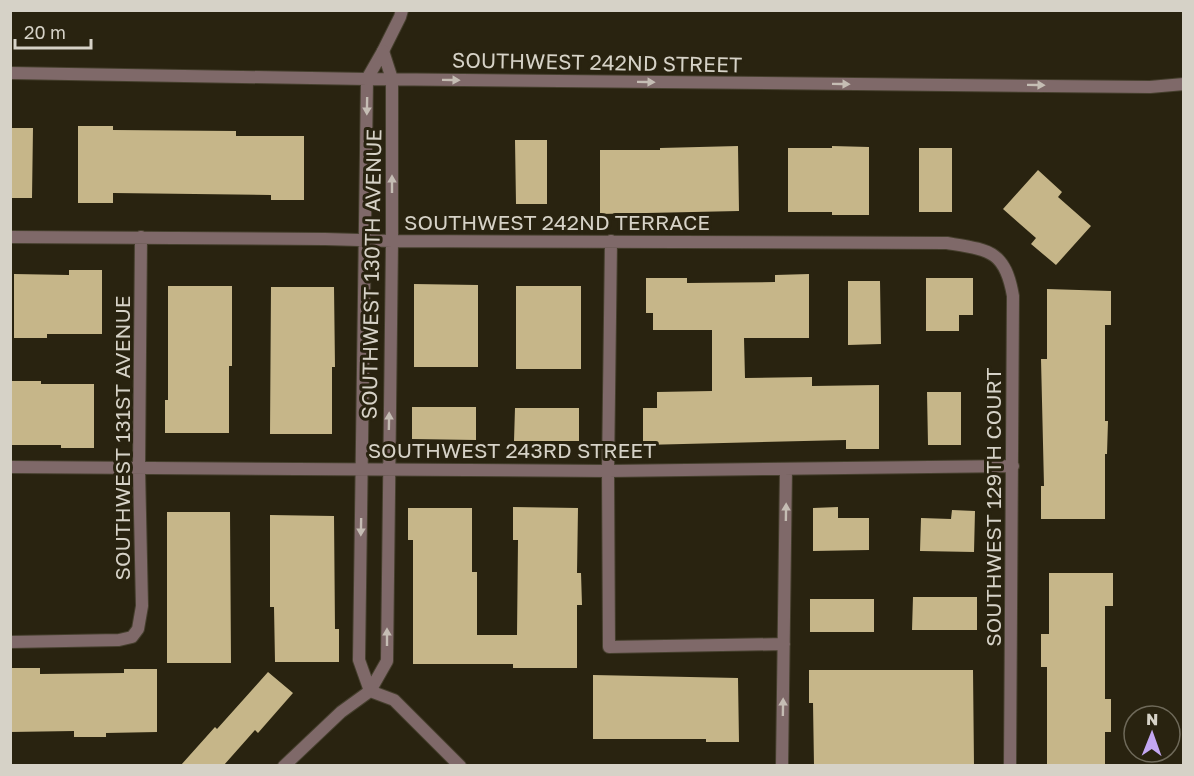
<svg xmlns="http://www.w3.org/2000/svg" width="1194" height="776" font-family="'Golos Text',sans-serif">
<rect width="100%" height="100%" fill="#292310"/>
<path fill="#c6b689" d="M78,126h35v4l123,1v5h68v64h-33v-5l-158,-2v10h-35z
M10,128h23l-1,70h-22z
M515,140h32v64h-31z
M738,146l1,65 -139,3v-64h60v-2z
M832,146l37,1v68h-37v-3h-44v-64h44z
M919,148h33v64h-33z
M1038,170l24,22 -4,5 33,29 -35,39 -25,-21 5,-6 -33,-29z
M69,270h33v64h-55v4h-33v-64l55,1z
M809,274v64h-65l1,40 67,-1v9l67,-1v64h-33v-9l-203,5v-37h14v-16l55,-1v-61h-59v-17h-7v-35h41v5l88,-1v-7z
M926,278h47v37h-14v16h-33z
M848,281h32l1,63 -33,1z
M414,284l64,1v82h-64z
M168,286h64v80h-3v67h-64v-33h3z
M516,286h65v83h-65z
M271,287h63l1,80h-3v67h-62z
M1047,289l64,2v34h-6v96h3l-1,33h-2v65h-64v-33h3l-3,-127h6z
M10,381h31v3h53v64h-33v-3h-51z
M927,392h34v53h-33z
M412,407h64v33l-64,-1z
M515,408h64v33h-65z
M513,507l65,1 -1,65h4l1,32h-5v63h-64v-4h-100v-124h-5v-32h64v64h5v63h40l1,-95h-5z
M838,507v11h31v32l-56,1v-43z
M952,510l23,1 -1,41 -54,-1 1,-33 30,1z
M167,512h63l1,151h-64z
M270,515l64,1 1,113h4v33h-64l-1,-55h-4z
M1049,573h64v33h-8v93h6v33h-6v33h-58v-98h-6v-33h8z
M913,597h64v33h-65z
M810,599h64v33h-64z
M10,668h30v6l84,-1v-4h33v63l-51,1v4h-32v-6l-64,1z
M809,670h164l1,95h-160l-1,-62h-4z
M268,672l25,21 -35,40 -3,-3 -31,35h-43l34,-38 2,2z
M593,675l145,3 1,64h-33v-3h-113z"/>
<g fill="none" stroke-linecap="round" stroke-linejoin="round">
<defs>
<path id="service" d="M383,51l17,-34 2,-7"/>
<path id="minor" d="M10,73l357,6 783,8 34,-3
M10,237l315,2 67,2 555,2c42,7 58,7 66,53l-3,470
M611,241l-3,230 1,176 175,-3
M10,467l598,4 405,-5
M10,642l109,-2 13,-3 6,-8 4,-23 -3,-138 2,-231
M370,691l-11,-31 8,-581 16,-28
M370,691l24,9 66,66
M284,766l57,-54 29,-21 17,-30 5,-420v-162l-9,-28
M782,766l4,-297"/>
</defs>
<use href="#service" stroke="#453f2d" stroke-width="14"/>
<use href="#minor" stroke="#453f2d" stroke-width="14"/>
<use href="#service" stroke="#7f6969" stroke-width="12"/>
<use href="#minor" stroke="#7f6969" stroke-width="12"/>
</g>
<defs><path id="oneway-solid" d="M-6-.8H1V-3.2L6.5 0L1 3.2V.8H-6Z" transform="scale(1.5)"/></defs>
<g fill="#c5bdb4">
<use href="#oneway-solid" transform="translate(451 80) rotate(1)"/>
<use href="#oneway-solid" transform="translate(646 82) rotate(1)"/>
<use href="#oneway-solid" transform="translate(841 84) rotate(1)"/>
<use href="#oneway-solid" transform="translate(1036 85) rotate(1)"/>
<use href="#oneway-solid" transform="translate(367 106) rotate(91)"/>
<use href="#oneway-solid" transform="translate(392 184) rotate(-90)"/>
<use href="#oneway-solid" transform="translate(389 421) rotate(-89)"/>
<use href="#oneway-solid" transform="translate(786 512) rotate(-89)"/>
<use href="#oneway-solid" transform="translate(361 527) rotate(91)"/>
<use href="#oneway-solid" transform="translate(387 637) rotate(-90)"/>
<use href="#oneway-solid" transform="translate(783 707) rotate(-89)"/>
</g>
<g text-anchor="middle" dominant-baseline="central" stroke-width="6" stroke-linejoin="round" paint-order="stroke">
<g font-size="21" fill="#d6d2c7" stroke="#292310">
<text transform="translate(597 62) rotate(1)">SOUTHWEST 242ND STREET</text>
<text x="557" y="222">SOUTHWEST 242ND TERRACE</text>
<text transform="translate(371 274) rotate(-89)">SOUTHWEST 130TH AVENUE</text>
<text transform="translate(122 438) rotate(-90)">SOUTHWEST 131ST AVENUE</text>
<text x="512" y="450">SOUTHWEST 243RD STREET</text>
<text transform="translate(993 507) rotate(-90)">SOUTHWEST 129TH COURT</text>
</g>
</g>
<rect width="1194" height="776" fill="none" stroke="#d6d2c7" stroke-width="24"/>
<g transform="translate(1152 734) rotate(1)"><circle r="28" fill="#292310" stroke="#6e6959" stroke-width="1.5"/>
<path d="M0-4.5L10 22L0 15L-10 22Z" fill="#c3a7f2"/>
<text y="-9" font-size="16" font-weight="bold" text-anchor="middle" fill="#d6d2c7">N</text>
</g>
<path d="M15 39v9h76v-9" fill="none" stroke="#d6d2c7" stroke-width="3"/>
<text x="24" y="39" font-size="18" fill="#d6d2c7" stroke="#292310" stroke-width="4.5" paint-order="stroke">20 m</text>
</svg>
